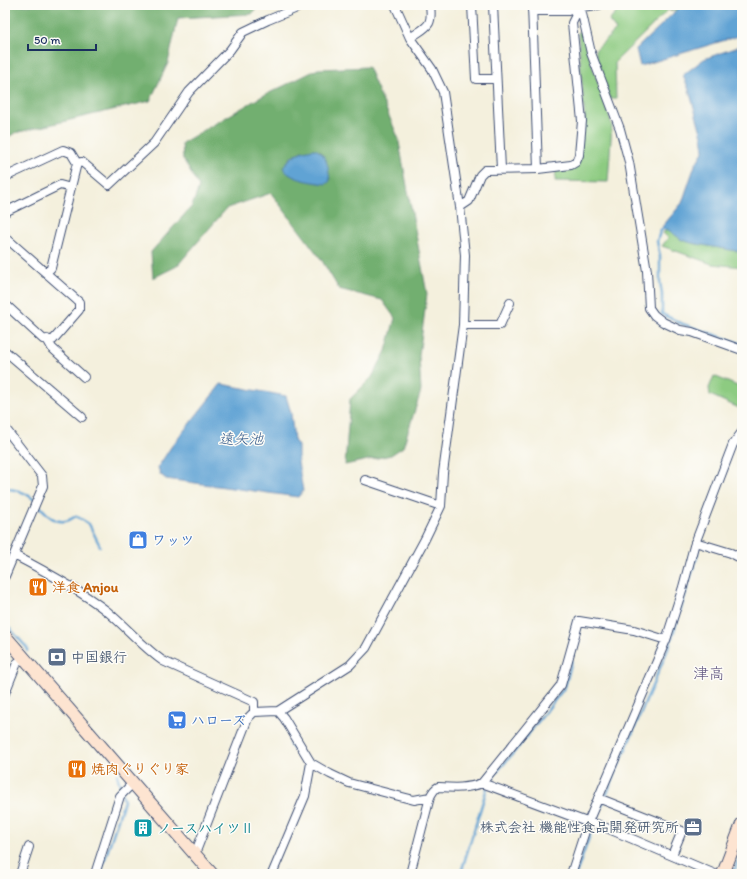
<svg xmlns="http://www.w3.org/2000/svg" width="747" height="879" font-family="Itim,'Klee One',sans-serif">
<rect width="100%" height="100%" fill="#fdfcf7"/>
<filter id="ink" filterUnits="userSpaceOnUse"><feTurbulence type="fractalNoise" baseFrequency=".025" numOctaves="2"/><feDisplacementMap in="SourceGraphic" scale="8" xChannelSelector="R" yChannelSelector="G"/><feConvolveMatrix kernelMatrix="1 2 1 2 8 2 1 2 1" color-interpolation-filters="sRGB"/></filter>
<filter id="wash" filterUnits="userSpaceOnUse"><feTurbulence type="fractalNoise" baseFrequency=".012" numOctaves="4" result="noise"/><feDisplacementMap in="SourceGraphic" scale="16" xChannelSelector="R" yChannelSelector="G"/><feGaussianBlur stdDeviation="0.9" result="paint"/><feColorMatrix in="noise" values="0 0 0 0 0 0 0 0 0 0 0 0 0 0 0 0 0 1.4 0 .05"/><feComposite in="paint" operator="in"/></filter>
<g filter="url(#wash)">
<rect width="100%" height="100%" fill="#f4f0dd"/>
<path fill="#8dcb81" stroke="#547d70" d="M623,5h59l-6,6 -8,-1 -53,52 1,37h-6l-15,-49 21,-20 -7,-9z
M579,31l2,1 31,93 -4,57 -53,-1 1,-12 18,-2 11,-46 -7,-88z
M667,228l15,12 10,3 50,9v15l-30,-3 -50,-18 6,-8 -5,-5z
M714,376l28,12v14l-3,6 -29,-13 -1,-7z"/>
<path fill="#72af6f" stroke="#466f66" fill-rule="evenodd" d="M5,5h254l-7,9 -74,4 -10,45 -18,38 -135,32 -10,6z
M368,67l30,70 29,157 -8,62 2,35 -18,56 -12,8 -46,10 5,-66 22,-22 14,-26 9,-33 -13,-18 -43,-11 -18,-30 -50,-66 -44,15 -50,58 -24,12 -2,-26 41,-46 7,-19 -16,-28 -1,-16 77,-45 59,-29zM302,151h18l7,10 -44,6 9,-11z"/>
<path fill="#60a3d4" stroke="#3e6999" d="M682,5h60v30l-102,31 -4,-17z
M740,46l2,1v205l-50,-9 -10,-3 -15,-11 -1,1 -4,-3 20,-24 13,-38 9,-15 -2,-14 -13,-46 -6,-15 21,-16z
M315,149c13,6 13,19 15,32l-4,3c-12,-2 -38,-4 -43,-17 11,-13 15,-16 32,-18z
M221,384l65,12 5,17 3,27 4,6v16l5,29 -5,6 -132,-18 -6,-5 -2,-7 13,-20z"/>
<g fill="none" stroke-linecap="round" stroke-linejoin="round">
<path stroke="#60a3d4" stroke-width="2.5" d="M665,226l-5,6 -3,9 3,15v26l2,12v20l21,10 59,20
M5,488c10,2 19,3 27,10 9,7 18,26 33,23 3,0 8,-3 11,-5l13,8 11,22
M5,623l23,26 -1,2
M5,702l3,-8
M289,744l17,20v7
M489,781l27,-31 49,-63 7,-27
M284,872l4,2
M100,874l24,-73 -7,-27
M461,874l2,-8 24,-78
M576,874l16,-45 78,-185 27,-87 1,-12
M733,874l9,-25"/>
</g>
</g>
<g filter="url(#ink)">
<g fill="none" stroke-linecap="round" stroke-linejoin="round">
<defs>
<path id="street" d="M472,5l4,74h20
M493,5l8,164
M532,5l6,164
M580,5l11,48 29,76 9,33 18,109 2,37 5,7 9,7 17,8 12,2 50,18
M532,11h36l12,-4 19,-2
M410,38c17,-12 23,-11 20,-33
M77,163l5,-1 27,23 45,-42 35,-51 41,-42 13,-18 25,-12 29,-12 4,-3
M5,177l58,-27 8,3 6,10 -26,105 -5,5
M460,207l9,-6 11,-26 5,-5 53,-1 33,-4 5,-3 3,-7 3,-34 -10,-98 8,-16
M5,212l55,-27 11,3
M5,237l74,65v8l-26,30 -10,-1 -38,-35
M463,325h37l10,-22
M47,339l5,9 32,29
M5,351l77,66
M5,428l37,48 1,10 -38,90
M365,480l76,26
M695,542l36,11 11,6
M14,555c31,16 67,36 94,57 19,16 35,35 55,49l91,41v10
M5,693l12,-30 7,-5
M278,711l6,7 27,45 19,11 19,9 65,17 16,-3
M482,783l102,38 13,3 118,50
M598,798l84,33 -10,24
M195,854l53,-136 6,-6 24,-1 72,-46 16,-17 59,-109 16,-33 2,-33 20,-148 2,-70 -5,-48 -17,-115 -11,-23 -22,-31 -15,-33
M20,874l9,-27
M95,874l25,-78 13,-13
M272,874l33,-78 6,-33
M410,874l20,-77c2,-4 4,-8 8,-10 16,1 29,2 44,-4l79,-98 18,-64 55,9 32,10
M571,874l17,-52 78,-182 17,-53 11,-41 39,-102 9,-12"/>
<path id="secondary" d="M5,636l207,238
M723,874l19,-50"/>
</defs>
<use href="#street" stroke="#3c4c71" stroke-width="10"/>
<use href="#secondary" stroke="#3c4c71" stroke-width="14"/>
<use href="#street" stroke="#fff" stroke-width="8"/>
<use href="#secondary" stroke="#fde4d1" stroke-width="12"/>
</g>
</g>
<defs>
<symbol id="shop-square" viewBox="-11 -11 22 22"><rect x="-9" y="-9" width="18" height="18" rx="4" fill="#3f7fe0" stroke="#fdfcf7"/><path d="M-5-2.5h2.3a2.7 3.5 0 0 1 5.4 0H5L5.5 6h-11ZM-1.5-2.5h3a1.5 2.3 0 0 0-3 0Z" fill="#fff"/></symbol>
<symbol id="restaurant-square" viewBox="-11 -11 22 22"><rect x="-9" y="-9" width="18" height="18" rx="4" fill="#e8710a" stroke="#fdfcf7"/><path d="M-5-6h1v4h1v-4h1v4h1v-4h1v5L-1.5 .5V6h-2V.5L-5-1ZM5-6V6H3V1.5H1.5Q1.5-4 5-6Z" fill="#fff"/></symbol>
<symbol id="bank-square" viewBox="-11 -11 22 22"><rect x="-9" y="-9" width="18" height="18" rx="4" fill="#5c6f8a" stroke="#fdfcf7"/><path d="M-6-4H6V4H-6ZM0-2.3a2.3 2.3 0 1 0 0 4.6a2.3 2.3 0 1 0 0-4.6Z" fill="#fff"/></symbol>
<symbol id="supermarket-square" viewBox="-11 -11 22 22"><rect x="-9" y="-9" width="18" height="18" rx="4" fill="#3f7fe0" stroke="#fdfcf7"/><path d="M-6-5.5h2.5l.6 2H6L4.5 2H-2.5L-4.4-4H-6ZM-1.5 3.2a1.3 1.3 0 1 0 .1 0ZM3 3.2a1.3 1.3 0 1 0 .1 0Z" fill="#fff"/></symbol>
<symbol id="office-square" viewBox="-11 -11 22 22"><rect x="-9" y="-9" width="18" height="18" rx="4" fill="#5c6f8a" stroke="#fdfcf7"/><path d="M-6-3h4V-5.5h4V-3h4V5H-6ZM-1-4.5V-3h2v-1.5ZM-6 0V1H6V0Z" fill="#fff"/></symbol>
<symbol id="building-square" viewBox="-11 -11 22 22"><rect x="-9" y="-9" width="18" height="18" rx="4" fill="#0f9aa8" stroke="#fdfcf7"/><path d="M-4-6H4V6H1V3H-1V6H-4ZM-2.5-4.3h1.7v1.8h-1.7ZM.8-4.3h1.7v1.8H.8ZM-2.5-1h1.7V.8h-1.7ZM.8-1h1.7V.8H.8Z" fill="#fff"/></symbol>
</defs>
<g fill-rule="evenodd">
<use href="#shop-square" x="127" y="529" width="22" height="22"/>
<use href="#restaurant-square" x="27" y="576" width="22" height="22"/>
<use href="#bank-square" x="46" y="646" width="22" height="22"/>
<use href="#supermarket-square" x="166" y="709" width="22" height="22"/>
<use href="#restaurant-square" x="66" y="758" width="22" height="22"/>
<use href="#office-square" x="682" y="816" width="22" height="22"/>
<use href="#building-square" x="132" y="817" width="22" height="22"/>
</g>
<g text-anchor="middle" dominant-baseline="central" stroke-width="3" stroke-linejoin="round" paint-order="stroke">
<g font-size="14" font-weight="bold" fill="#366cbe" stroke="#fdfcf7" text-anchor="start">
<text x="152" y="540">ワッツ</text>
<text x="191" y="720">ハローズ</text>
</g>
<g font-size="14" font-weight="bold" fill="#c56008" stroke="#fdfcf7" text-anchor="start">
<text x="52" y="587">洋食 Anjou</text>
<text x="91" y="769">焼肉ぐりぐり家</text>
</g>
<g font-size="14" font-weight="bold" fill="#4e5e75" stroke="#fdfcf7" text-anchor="start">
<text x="71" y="657">中国銀行</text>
<text x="679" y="827" text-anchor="end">株式会社 機能性食品開発研究所</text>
</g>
<g font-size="14" font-weight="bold" fill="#0d838f" stroke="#fdfcf7" text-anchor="start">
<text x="157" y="828">ノースハイツⅡ</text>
</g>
<g font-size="15" font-style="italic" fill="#375d8d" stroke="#fdfcf7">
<text x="241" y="439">遠矢池</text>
</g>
<g font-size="16" fill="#615781" stroke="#fdfcf7">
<text x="709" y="673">津高</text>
</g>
</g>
<rect width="747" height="879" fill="none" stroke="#fdfcf7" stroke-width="20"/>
<path d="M28 44v6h68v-6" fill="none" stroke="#1b2f5e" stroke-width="2"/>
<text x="34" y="44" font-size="12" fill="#1b2f5e" stroke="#fdfcf7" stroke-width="3" paint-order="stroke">50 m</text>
</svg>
